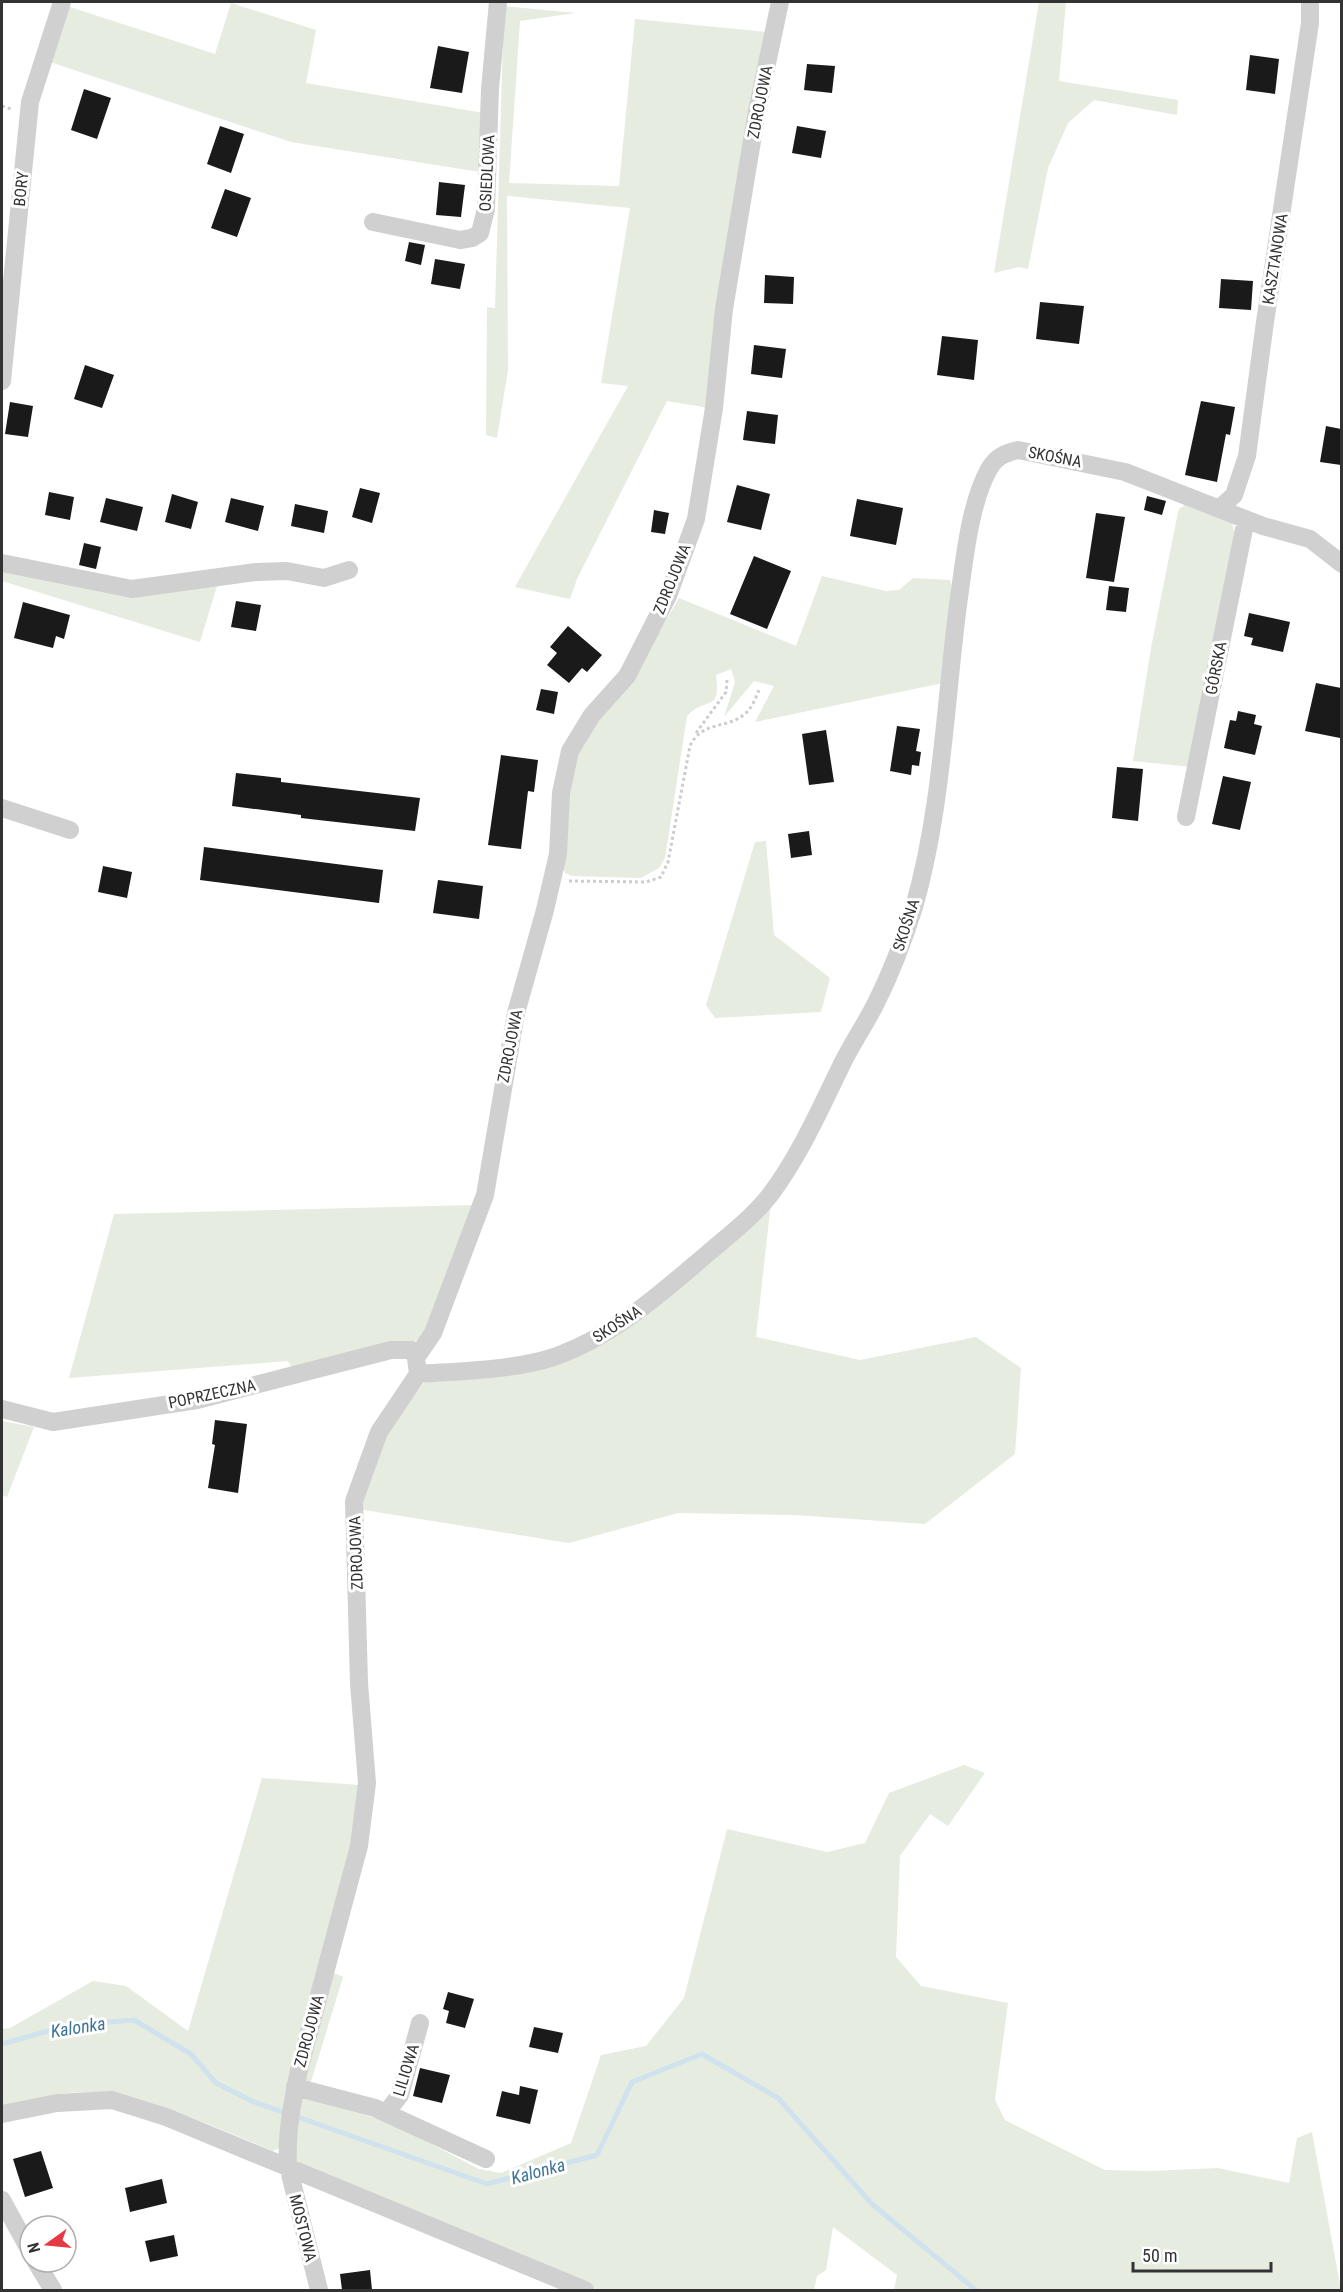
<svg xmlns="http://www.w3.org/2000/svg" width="1343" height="2292" font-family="'Roboto Condensed',sans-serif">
<rect width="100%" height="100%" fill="#fff"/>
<path fill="#e6ecdf" d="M1039,2h27l-7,79 119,19 -1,15 -83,-15 -26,23 -20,45 -20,101 -9,-2 -25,6z
M231,3l85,27 -10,53 178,30 -4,59 -189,-30 -244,-81 20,-55 148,48z
M504,6l72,7 -56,8 -11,162 110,3 16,-167 131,13 -57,376 -42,-7 -90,178 -7,20 -55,-12 113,-201 -27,-3 29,-175 -123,-12 1,174 -11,68 -11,-3 1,-128 8,1z
M1189,502l43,19 3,16 -44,230 -58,-6 18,-113 26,-131 2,-8z
M2,568l130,26 85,-8 -17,56 -198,-61z
M822,576l64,15 13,-1 14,-12 37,2 5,14 -12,89 -188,39 19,-36 -20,-5 -30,36 11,-35 -4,-13 -15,6c5,39 -10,20 -29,41l-22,142 -6,10 -18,10 -69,-2 -7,-3 -3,-6 11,-113 20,-31 37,-41 49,-84 117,48z
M766,841l8,94 56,43 -9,34 -106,6 -9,-13 49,-163z
M771,1202l-15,135 104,23 116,-23 45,31 -6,86 -90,70 -130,-9 -117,-2 -109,30 -211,-34 24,-73 44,-56 148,-25z
M473,1205l-35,105 -20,30 -124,31 -6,-10 -219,17 45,-164z
M2,1421l32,6 -27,70 -5,-2z
M964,1765l21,8 -37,53 -18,-12 -30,42 -4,101 25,29 87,17 -13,97 10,20 100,50 45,1 68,-3 71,15 8,-45 15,-6 29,158h-447l3,-15 -64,-48 -7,43 -9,6 -3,14h-216l-115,-49 -190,-77 9,-67 87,25 90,47 22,4 70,-30 30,-88 45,-9 38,-48 43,-169 100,23 38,-9 24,-50z
M262,1778l98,7 -6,61 -73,301 -8,4c-59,-24 -148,-67 -213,-57 -19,3 -39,9 -58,14v-79l8,-1 83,-47 33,5 62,45z
M330,1971l13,6 -33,108 -7,-6z"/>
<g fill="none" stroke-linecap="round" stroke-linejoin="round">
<path stroke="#cfe2ee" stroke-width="5" d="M2,2044l68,-19 64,-5 57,34 25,29 38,19 32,11
M295,2116l192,68 110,-29 35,-73 70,-28 76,44 94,106 104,86"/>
</g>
<path fill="#1a1a1a" d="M438,46l31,6 -7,41 -32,-5z
M1250,55l29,4 -4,35 -29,-4z
M807,64l28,2 -3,27 -28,-3z
M84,89l27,9 -14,41 -26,-9z
M220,126l24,8 -13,39 -24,-9z
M797,126l29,5 -5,27 -29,-5z
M439,182l26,3 -4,32 -25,-2z
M225,189l26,9 -14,39 -26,-9z
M409,242l16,3 -4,20 -16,-4z
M435,259l30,5 -5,25 -29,-5z
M765,275l29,2 -1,27 -29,-1z
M1221,279l32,2 -2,29 -32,-2z
M1040,302l44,4 -5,38 -43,-5z
M942,336l36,4 -4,40 -37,-5z
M754,345l32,4 -4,29 -31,-4z
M85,365l29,10 -12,33 -28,-9z
M1201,401l34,6 -5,28 -4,-1 -9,48 -32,-7z
M10,402l23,4 -5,31 -23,-3z
M747,411l31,4 -3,29 -32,-4z
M1326,426l15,3v36l-21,-3z
M737,485l33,9 -9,36 -34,-8z
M360,488l20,5 -8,30 -20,-6z
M49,492l25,5 -4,23 -25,-5z
M172,494l26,8 -7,27 -26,-7z
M1147,496l19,5 -4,14 -18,-5z
M106,498l37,9 -6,24 -37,-9z
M231,498l33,8 -6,25 -33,-9z
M857,499l46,9 -7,37 -46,-9z
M295,504l33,7 -4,22 -33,-7z
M654,510l15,3 -4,21 -14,-2z
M1096,513l29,4 -11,65 -28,-4z
M84,543l17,4 -5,22 -17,-4z
M754,556l37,15 -24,58 -37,-15z
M1109,586l20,2 -3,24 -20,-2z
M236,601l25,4 -5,26 -25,-4z
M23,602l47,13 -6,24 -8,-3 -3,12 -39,-10z
M1249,613l41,9 -7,30 -32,-7 2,-7 -9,-2z
M568,626l34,29 -15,17 -5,-4 -13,15 -22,-18 10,-12 -7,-6z
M1316,683l25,5v42l-1,8 -35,-7z
M541,689l17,3 -4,22 -18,-4z
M1238,711l18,4 -2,9 8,2 -7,29 -31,-7 6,-28 6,1z
M897,726l23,3 -4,22 5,1 -2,14 -7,-1 -1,10 -21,-4z
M826,730l8,52 -25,3 -7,-51z
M501,755l37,5 -4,32 -6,-1 -7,58 -33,-4z
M1117,767l26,2 -5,52 -26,-3z
M236,773l45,5v4l139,16 -5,33 -114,-13v-3l-69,-9z
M1223,776l28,6 -11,48 -28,-6z
M809,831l3,24 -21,3 -3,-24z
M204,847l179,23 -4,33 -179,-23z
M103,866l29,6 -5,26 -29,-6z
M438,880l45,6 -4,33 -46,-6z
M215,1420l32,4 -9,69 -30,-5 7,-43 -3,-1z
M448,1992l26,7 -9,29 -19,-5 3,-12 -6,-2z
M534,2027l29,6 -5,20 -29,-6z
M420,2068l30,7 -8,28 -29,-7z
M520,2086l18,4 -8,34 -34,-8 6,-25 17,4z
M41,2151l12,37 -28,9 -12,-38z
M162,2179l5,24 -37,9 -5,-24z
M174,2235l4,21 -28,6 -5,-21z
M370,2270l2,20h-30l-2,-16z"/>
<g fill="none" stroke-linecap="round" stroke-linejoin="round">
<path stroke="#cdcdcd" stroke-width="3" stroke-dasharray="3 3" stroke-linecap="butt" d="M2,106l9,3
M696,733l30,-41 1,-12
M569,881l77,1 15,-5 7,-15 22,-116c12,-26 37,-16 56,-33 7,-6 10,-17 14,-25"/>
<path stroke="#d0d0d0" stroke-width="18" d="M373,222l87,18 12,-2 8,-5 6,-24 4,-120 8,-87
M2,381l28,-279 32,-100
M1219,509l15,-14 13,-39 18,-134 45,-299v-21
M2,563l130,26 124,-17 31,-1 37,7 25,-8
M2,808l68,22
M1186,817l60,-298
M418,1374c43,-3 99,-4 139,-18 58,-21 104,-63 150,-102 21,-18 46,-37 63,-59 30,-40 51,-88 73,-133 10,-20 23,-39 33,-59 15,-30 28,-64 38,-96 28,-98 31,-202 44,-302 6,-41 11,-100 31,-136 7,-12 16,-16 29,-19l107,22 138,54 47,13 32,25
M2,1409l51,13 144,-22 194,-50h21l4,8
M295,2087l80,21 111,51
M386,2113l14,-18 20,-72
M2,2114l55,-11 55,-3 54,17 419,173
M2,2200l28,51
M36,2262l17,28
M319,2290l-31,-124c-2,-34 5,-67 12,-100l59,-220 8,-63 -8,-100 -5,-182 25,-69 39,-58 -2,-16 17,-25 52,-138 31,-182 29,-103 13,-56 3,-61 9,-42 22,-36 35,-39 41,-80 28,-77 18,-111 10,-99 33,-198 23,-109"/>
</g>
<g text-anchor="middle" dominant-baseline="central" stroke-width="6" stroke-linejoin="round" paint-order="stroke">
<g font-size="16" fill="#333" stroke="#fff">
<text transform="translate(760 102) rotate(-79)">ZDROJOWA</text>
<text transform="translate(487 173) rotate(-87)">OSIEDLOWA</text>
<text transform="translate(21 189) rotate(-84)">BORY</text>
<text transform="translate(1275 259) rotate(-81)">KASZTANOWA</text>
<text transform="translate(1055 457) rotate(11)">SKOŚNA</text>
<text transform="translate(672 579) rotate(-68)">ZDROJOWA</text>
<text transform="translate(1216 668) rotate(-79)">GÓRSKA</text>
<text transform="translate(906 925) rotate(-72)">SKOŚNA</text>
<text transform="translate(510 1046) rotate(-79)">ZDROJOWA</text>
<text transform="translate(617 1324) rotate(-33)">SKOŚNA</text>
<text transform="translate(212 1394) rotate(-12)">POPRZECZNA</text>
<text transform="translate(356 1553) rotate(-92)">ZDROJOWA</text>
<text transform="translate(309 2031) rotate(-75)">ZDROJOWA</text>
<text transform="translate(406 2070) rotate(-73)">LILIOWA</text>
<text transform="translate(303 2228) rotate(76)">MOSTOWA</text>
</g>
<g font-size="18" font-style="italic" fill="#3f7597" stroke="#fff">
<text transform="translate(78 2027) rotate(-9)">Kalonka</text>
<text transform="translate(538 2171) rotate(-15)">Kalonka</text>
</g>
</g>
<rect width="1343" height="2292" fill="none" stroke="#333333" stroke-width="6"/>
<g transform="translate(48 2244) rotate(255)"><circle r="28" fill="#ffffff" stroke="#adadad" stroke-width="1.5"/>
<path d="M0-4.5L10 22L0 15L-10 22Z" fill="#e63946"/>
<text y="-9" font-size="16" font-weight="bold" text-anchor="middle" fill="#333333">N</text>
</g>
<path d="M1133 2262v9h138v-9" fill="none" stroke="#333333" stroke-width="3"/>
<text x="1142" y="2262" font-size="18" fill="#333333" stroke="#ffffff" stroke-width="4.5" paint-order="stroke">50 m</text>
</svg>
